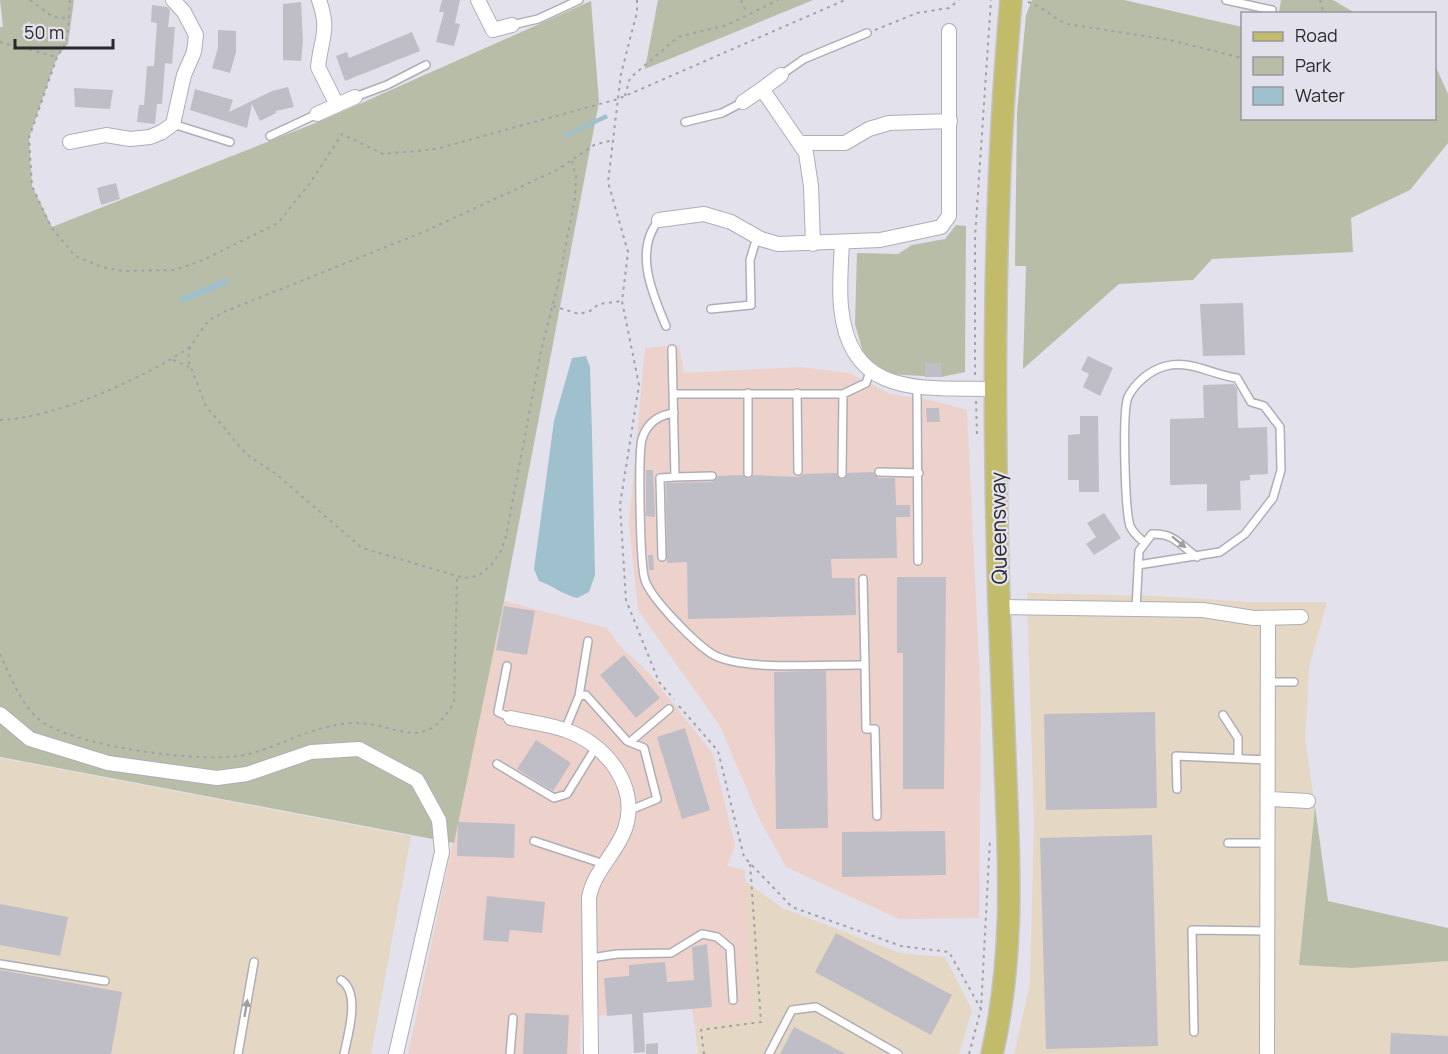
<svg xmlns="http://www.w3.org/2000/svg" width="1448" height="1054" font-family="Manrope,sans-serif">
<rect width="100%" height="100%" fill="#e3e1eb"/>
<path fill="#ecd2cb" d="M679,345l5,28 116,-6 50,6 40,21 40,6 37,10 14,296 -2,212 -80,1 -113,-52 -27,-49 -39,-92 -82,-116 -9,-86 16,-176z
M504,601l103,27 12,17 30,28 64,81 22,92 -8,20 18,4 8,149 -58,8 -3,-18 -111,8 -1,37h-172z"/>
<path fill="#e4d7c3" d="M1027,593l130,3 91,6h79l-18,65 -4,73 10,66 -16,158 53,4 96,-7v93h-434l16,-70 4,-161z
M0,758l411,78 -40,218h-371z
M745,881l37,27 118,45 45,4 27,53 -13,44h-261l-3,-27 58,-8z"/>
<path fill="#b8bda8" d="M0,0h74l-6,44 -11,13 -28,81 3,48 20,41 276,-109 263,-117 8,101 -95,499 -50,242 -454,-86v-730h3z
M658,0h155l-168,69z
M1032,0h92l118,27v91h192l1,-53 13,29v49l-38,47 -59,28 2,34 -141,7 -19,21 -74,4 -96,85 3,-103h-11l2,-154 9,-97z
M1281,0h52l22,13h-76z
M956,225l10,1 -1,146 -24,5 -54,-3 -23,-18 -9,-32 2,-71 41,1 14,-9 33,-6z
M1315,806l13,95 120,27v33l-96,7 -53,-3z"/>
<path fill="#9fc1cd" d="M606,114l2,4 -43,20 -2,-3z
M226,278l2,6 -47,19 -2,-5z
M586,356l4,11 2,66 3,142 -6,17 -12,6c-16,-4 -23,-12 -38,-17l-5,-12 20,-148 18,-63z"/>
<path fill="#bfbdc6" d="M442,0h18l-5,23 5,1 -6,22 -18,-4 8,-30h-5z
M301,2l2,39 -2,20 -18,-1v-56z
M152,5l15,2 3,3 -2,17h7l-3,37 -7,-1 -3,41h-5l-2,20 -18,-2 2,-17h5l3,-39h7l3,-43 -6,-1z
M218,30l18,1v21l-6,21 -18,-5 6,-20z
M412,32l8,19 -75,30 -9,-25 11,-4 2,6z
M288,87l6,20 -18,4v2l-16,8 -8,-17 -5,24 -57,-18 5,-21 38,11 -4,12 43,-21z
M74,88l39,2 -3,19 -35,-2z
M116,183l4,16 -19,6 -4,-17z
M1243,303l2,52 -42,1 -3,-52z
M1088,356l25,12 -13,28 -17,-9 6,-13 -8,-4z
M925,363h16v14h-16z
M1234,384l3,5 1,39 29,-1 1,47 -18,1v5l-10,1 1,29 -34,1v-27l-37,1v-66l34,-1 -1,-33z
M926,408h13l1,14h-13z
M1080,416h18l1,76h-20v-12h-11v-45l12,-1z
M646,470h7l2,47 -9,-1z
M873,472l5,6h17l1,27h14v12h-14l1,41 -66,1 1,19h23l1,37 -168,4 -1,-57 -20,1 -1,-80 46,-1 6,-6 25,-1 6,4 4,-4 46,2 4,-3 33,-1 7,7 5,-7z
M1104,513l17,25 -27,17 -8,-11 10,-7 -9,-14z
M648,555h5l1,15h-5z
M897,577h49l-2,212h-41v-136h-6z
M504,606l31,5 -8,44 -31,-5z
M624,655l36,43 -24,20 -36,-43z
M810,671h16l2,157 -52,1 -2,-157z
M1155,712l2,96 -111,2 -2,-96z
M685,728l25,82 -28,9 -25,-82z
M536,740l35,23 -18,28 -36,-22z
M458,822l57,2 -1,34 -57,-2z
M945,831l1,44 -104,2v-45z
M1152,835l6,211 -112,3 -6,-211z
M487,896l58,6 -3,31 -32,-3 -2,12 -25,-2z
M0,904l68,13 -8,39 -60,-11z
M836,933l116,62 -21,40 -116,-63z
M707,944l5,63 -69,6 2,39 -11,1 -2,-39 -25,2 -3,-38 25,-2v-11l36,-3 2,20 27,-2 -2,-33z
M0,970l122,22 -11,62h-111z
M525,1013l44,2 -2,39h-44z
M794,1027l52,27h-66z
M1391,1033l57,3v18h-58z
M658,1043v11h-12v-10z"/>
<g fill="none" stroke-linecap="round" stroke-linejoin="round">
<defs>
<path id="lane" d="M1226,0l46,10
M512,25l26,-6 41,-19
M781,75l23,-16 63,-26
M355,97l32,-12 39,-20
M685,122l37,-9 21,-11
M173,124l57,18
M270,136l47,-22
M659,220c-26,31 -6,75 7,106
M711,309l40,-4 -1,-45 7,-23
M672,349l3,128 37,-1
M917,386l1,175
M797,393l1,78
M674,394h169l23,-11 4,-11
M674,413c-16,2 -27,10 -32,26 -4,16 -2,127 3,141 6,19 50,63 67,74 30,18 116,10 153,11l1,64h9l2,87
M879,472l40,1
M748,473v-80
M842,474l1,-80
M662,557l-2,-79 15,-1
M1138,565l82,-13 25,-18 28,-36 8,-28 -1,-43 -16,-21 -13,-4 -14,-24c-25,-3 -45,-18 -71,-12 -16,4 -31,17 -38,31 -6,14 -3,113 2,129 3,7 9,12 15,17
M863,579l2,86
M1136,609l3,-58 13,-17c22,-1 28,11 45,23
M507,666l-9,46 13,6
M1269,682h25
M579,696l9,-55
M1223,715l15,23v20
M565,730l14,-34 7,-1 41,46 17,7 13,51 -29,12
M630,742l39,-33
M497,764l57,34 13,-4 29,-47
M1177,789l-1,-33 92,4
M534,841l70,23
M1228,843h40
M591,958l26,-4 54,-1 31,-19 15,3 13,11 3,52
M0,964l105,17
M341,980c20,13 7,54 3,74
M1194,1032l-2,-102 76,1
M238,1054l16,-92
M510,1054l3,-36
M769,1054l23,-44 24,-3 82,47"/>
<path id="street" d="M319,0c11,31 2,38 -1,67l19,38
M478,0l15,30 19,-5
M762,89l19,-14
M743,102l19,-13 44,64 5,33 2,58
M317,114l38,-17
M70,142l36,-7 24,4 20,-2 12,-5 11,-8 11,-49 10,-23 2,-17 -12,-23 -11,-12
M801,143h44l24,-14 20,-6 61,-2
M659,220l45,-6 27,8 30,17 17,5 102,-4 61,-13 8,-11v-185
M842,242c-1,21 -3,44 -1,65 9,93 83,80 154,82
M999,607l204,3 51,8 47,-1
M0,714l30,25 78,24 109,15 30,-4 64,-22 48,-3 58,31 22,40 3,32 -46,202
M511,718c18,4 37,6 54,12 40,13 75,56 60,99 -9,25 -32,43 -36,69l2,156
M1269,799l39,2
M1267,1054l1,-436"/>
<path id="primary" d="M992,1054c21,-91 18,-177 14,-269 -2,-60 -5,-120 -7,-180 -6,-202 -6,-404 12,-605"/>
</defs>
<use href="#lane" stroke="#afadb7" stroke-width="10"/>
<use href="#street" stroke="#afadb7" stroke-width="16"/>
<use href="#primary" stroke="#c3c3c4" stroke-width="24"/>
<path stroke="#a2a1a8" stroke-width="2" stroke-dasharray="3 4.5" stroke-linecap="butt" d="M30,0l23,17 16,1
M70,0l-2,30 -4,16 -7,11 -28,81 3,48 19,41 24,29 27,11 21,4 52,-1 28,-10 75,-37 32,-40 32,-49 41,20 53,-5 182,-50 227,-99
M637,0v12l-16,62 -13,108 20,70 -6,49 17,84 -19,120 6,95 33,82 15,17
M741,0l6,14
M1320,0l4,14
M1028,2c16,5 24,16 39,22l103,16 72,18
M875,30l42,-17 32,-5 10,-8
M0,42l57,15
M625,96l5,-18 48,-41 49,-12 51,-25
M572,161l4,16 -1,21 -16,82 -18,71 -35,185 -5,15 -10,14 -13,11 -14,2 -102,-30 -86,-74 -30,-20 -40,-48 -18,-46 2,-13 18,-26 18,-10 200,-80 131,-61 37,-25 19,-5
M553,306l26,8 11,-3 9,-7 23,-3
M173,360l16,7
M975,375v-138l16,-237
M976,401l1,34
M0,420c56,-2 144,-42 190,-73
M0,654c11,23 22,55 44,69 36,24 164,42 205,31 30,-8 57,-24 87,-29 7,-1 16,-3 23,-2 41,2 66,31 95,-21l3,-125
M679,706l39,45 26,106 48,50 109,39 48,6 32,57
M704,1054l-3,-24 60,-8 -11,-159
M969,1054l12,-45 9,-170"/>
<use href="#lane" stroke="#fff" stroke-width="7"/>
<use href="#street" stroke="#fff" stroke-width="14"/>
<use href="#primary" stroke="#c1bb6a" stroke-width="21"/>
</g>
<defs><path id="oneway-solid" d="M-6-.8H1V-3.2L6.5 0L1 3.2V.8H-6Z" transform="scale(1.5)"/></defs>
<g fill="#9f9ea0">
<use href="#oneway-solid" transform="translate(1179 542) rotate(39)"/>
<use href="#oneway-solid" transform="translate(246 1008) rotate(-80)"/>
</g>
<g text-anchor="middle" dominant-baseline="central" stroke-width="4.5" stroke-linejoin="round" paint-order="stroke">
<g font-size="21" fill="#29282b" stroke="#e3e1eb">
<text transform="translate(998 528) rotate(-91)">Queensway</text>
</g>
</g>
<rect x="1241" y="12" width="195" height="108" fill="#e3e1eb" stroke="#99979e" stroke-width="1.5"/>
<rect x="1253" y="32" width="30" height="9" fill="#c1bb6a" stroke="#99979e" stroke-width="1.5"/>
<text x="1295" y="42" font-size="18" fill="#29282b">Road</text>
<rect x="1253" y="57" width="30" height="18" fill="#b8bda8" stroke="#99979e" stroke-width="1.5"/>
<text x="1295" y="72" font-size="18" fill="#29282b">Park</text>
<rect x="1253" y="87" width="30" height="18" fill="#9fc1cd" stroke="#99979e" stroke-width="1.5"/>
<text x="1295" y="102" font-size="18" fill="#29282b">Water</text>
<path d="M15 39v9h98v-9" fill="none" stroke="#29282b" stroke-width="3"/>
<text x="24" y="39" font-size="18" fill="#29282b" stroke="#e3e1eb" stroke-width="4.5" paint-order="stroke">50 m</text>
</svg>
